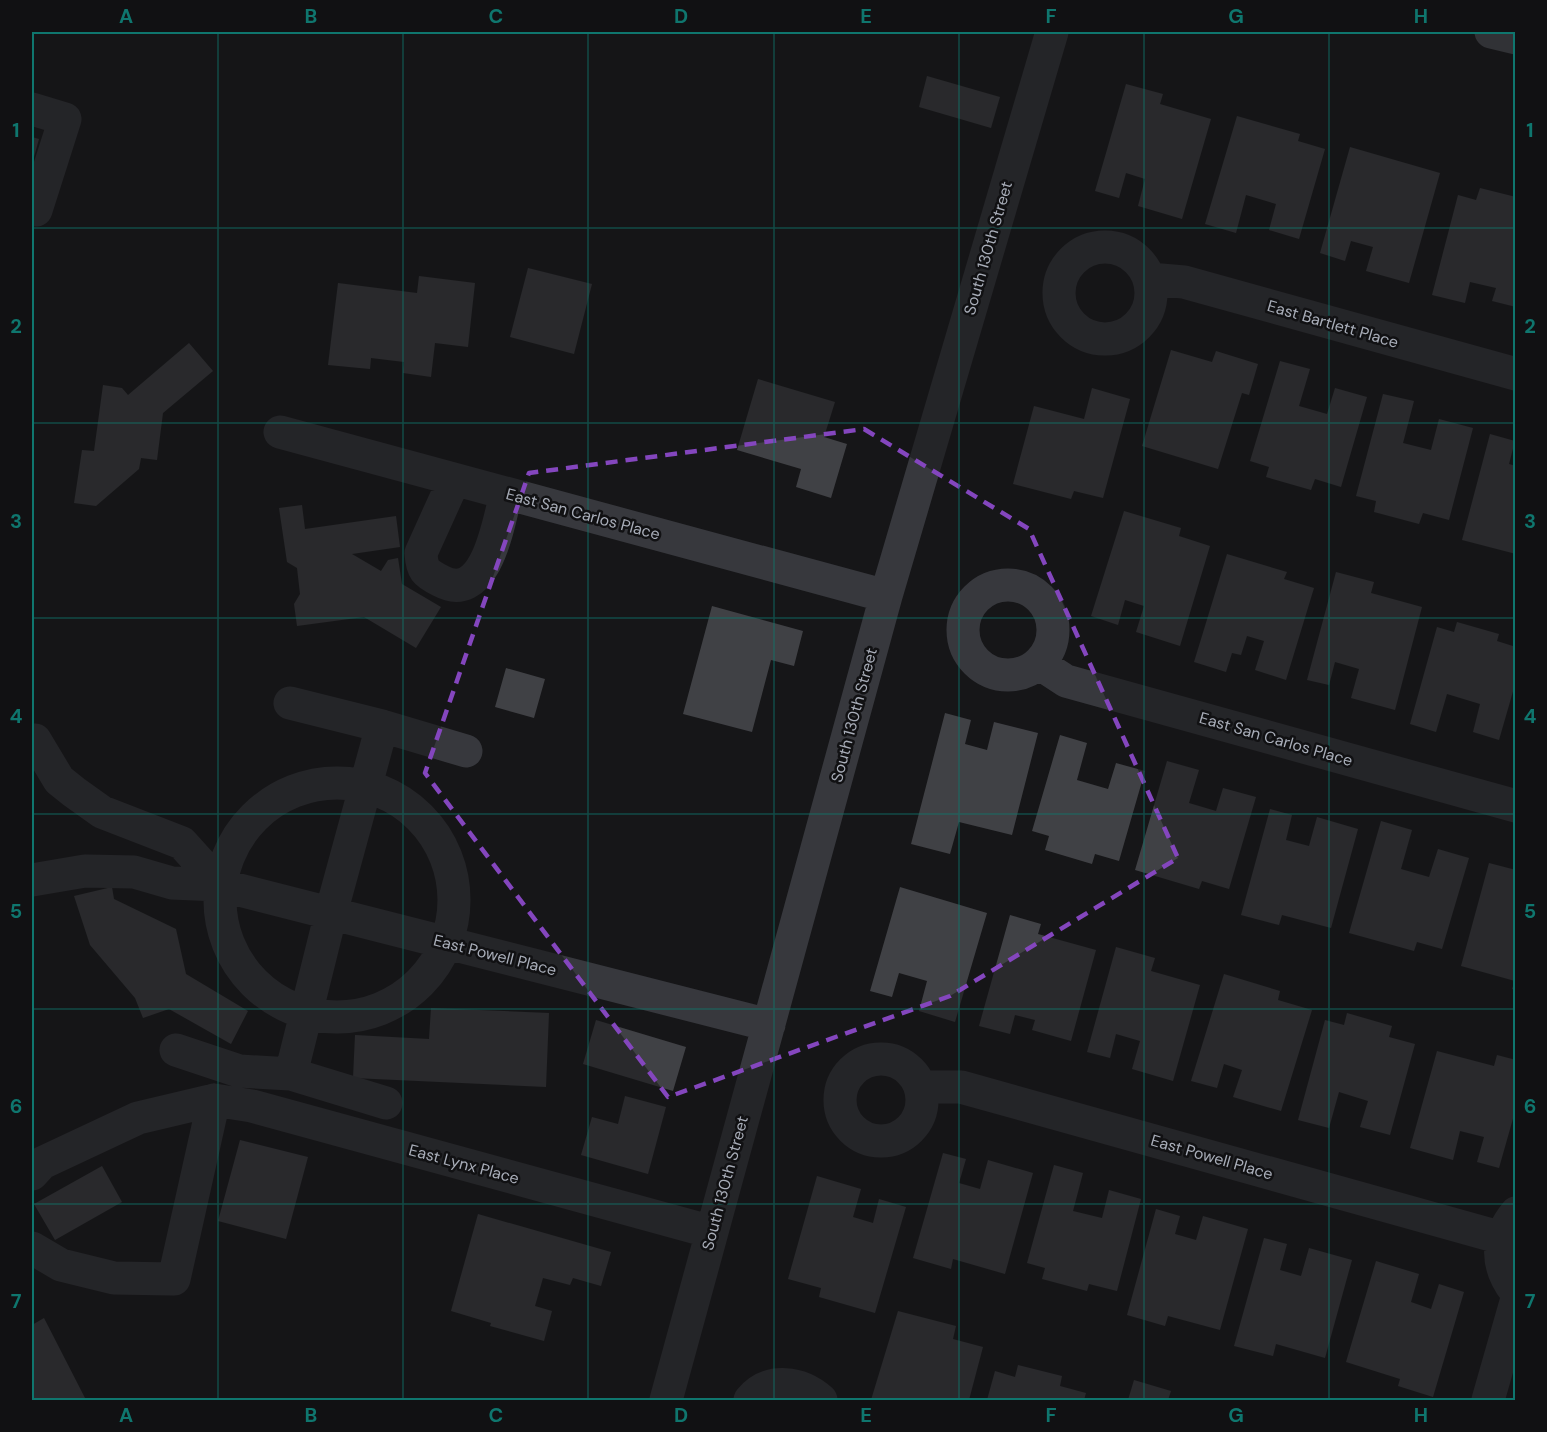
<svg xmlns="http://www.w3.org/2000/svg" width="1547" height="1432" font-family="'DM Sans',sans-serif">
<rect width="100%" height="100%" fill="#161618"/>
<path fill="#404145" d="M927,76l73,21 -9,31 -72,-21z
M1126,84l37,10 -3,10 51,15 -29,100 -44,-13 7,-27 -19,-6 -7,25 -24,-7z
M1237,116l63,18 -2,7 27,8 -26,90 -30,-9 7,-26 -30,-9 -10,38 -31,-9z
M32,137l7,2 -7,25z
M1350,147l90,26 -31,110 -43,-12 7,-24 -22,-6 -6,20 -25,-8z
M1480,188l36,9v110l-24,-6 4,-13 -26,-6 -5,21 -33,-8 26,-100 18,5z
M528,268l64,16 -18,70 -64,-17z
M419,276l56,7 -7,64 -33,-4 -4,34 -28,-4 1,-11 -33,-4 -1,11 -42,-4 10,-82 79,10z
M189,343l24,28 -50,42 -6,47 -16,-2 -2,11 -43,37 -22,-3 8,-53 12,1 9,-66 19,3 6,7z
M1171,350l41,12 4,-11 42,13 -9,31 -7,-2 -24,76 -76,-23z
M1280,361l30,8 -11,37 28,8 8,-26 32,9 -26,90 -26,-8 -4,11 -45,-13 3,-10 -19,-6z
M758,379l77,23 -11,35 23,7 -16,54 -35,-11 5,-18 -64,-19z
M1092,388l38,11 -27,99 -29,-7 -3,8 -58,-15 21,-78 50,13z
M1383,394l31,7 -11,42 28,7 8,-31 34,9 -24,92 -26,-7 -4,11 -45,-12 2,-11 -20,-5z
M1490,434l25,7 -6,23 7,2v88l-54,-14z
M302,505l3,24 91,-13 4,31 -48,7 29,17 7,-11 10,-2 4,26 39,23 -25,41 -52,-31 -67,9 -3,-22 6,-10 -3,-26 -10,-6 -8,-54z
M1124,511l57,17 -2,8 31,10 -30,100 -44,-14 8,-26 -19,-6 -7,25 -27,-9z
M1227,554l60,18 -3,7 30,9 -28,92 -31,-10 9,-29 -17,-5 -6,19 -9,-2 -6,19 -32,-10z
M1336,572l38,10 -3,11 51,14 -27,103 -44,-12 8,-29 -24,-7 -6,23 -22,-5z
M712,606l91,25 -9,35 -23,-6 -19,72 -69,-18z
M1457,622l42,12 -2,7 19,6v34l-17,59 -26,-8 7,-28 -33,-10 -11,38 -26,-8 27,-97 17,5z
M506,668l39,11 -11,39 -39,-11z
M945,713l26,7 -6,24 22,6 7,-28 44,11 -26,102 -53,-13 -9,32 -39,-10z
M1060,735l27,8 -10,37 31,9 8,-26 29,8 -26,90 -24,-7 -3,10 -47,-14 4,-14 -17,-5z
M1167,761l32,9 -10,33 27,8 7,-23 33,9 -27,92 -27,-8 -3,8 -64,-19z
M1270,809l22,6 -6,25 23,6 8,-29 41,12 -27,99 -49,-13 -3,10 -38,-10z
M1381,821l31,9 -11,39 28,8 9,-28 31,9 -27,91 -25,-7 -3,9 -65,-18z
M1489,863l27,7v120l-4,-1 3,-8 -54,-15z
M112,887l2,12 62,30 10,45 62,37 -17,33 -62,-35 -26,9 -8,-20 -45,-53 -16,-49z
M900,887l87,26 -32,109 -36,-11 8,-30 -28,-8 -7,24 -22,-6z
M1010,915l31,9 -3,10 58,16 -25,91 -39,-11 3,-10 -20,-5 -5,19 -31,-8z
M1116,947l39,11 -4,13 49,14 -27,96 -41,-12 8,-28 -24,-7 -6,24 -23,-6z
M1224,974l56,17 -2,9 34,10 -31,101 -48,-14 9,-27 -18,-6 -7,24 -26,-7z
M431,1008l118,5 -3,74 -193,-9 2,-43 74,4z
M1347,1013l45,13 -3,11 26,7 -25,91 -30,-8 8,-26 -29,-9 -10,36 -31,-8 27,-100 19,5z
M596,1020l90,27 -13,44 -90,-27z
M1437,1051l57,15 3,-11 19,5v48l-17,60 -22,-6 7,-25 -24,-6 -7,29 -43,-12z
M625,1096l41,11 -18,67 -67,-19 11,-38 26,7z
M240,1140l68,17 -22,82 -68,-18z
M943,1153l23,6 -7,24 21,6 8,-29 45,13 -28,101 -52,-15 -2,10 -38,-11z
M1054,1165l29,8 -10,38 29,7 7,-28 32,9 -24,92 -28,-7 -2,7 -45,-12 3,-11 -18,-5z
M102,1166l20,36 -67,38 -21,-36z
M817,1176l44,13 -8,28 20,6 6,-24 27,8 -31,106 -56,-16 2,-9 -33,-9z
M1156,1209l24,7 -5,18 21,6 7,-24 45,13 -28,101 -52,-14 -3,10 -38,-11z
M478,1214l133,38 -10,34 -28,-8 -3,7 -27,-7 -8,28 17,5 -8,30 -54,-15 1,-3 -40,-12z
M1264,1238l23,6 -7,26 21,6 8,-28 43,12 -27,98 -49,-14 -3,12 -39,-10z
M1376,1261l43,13 -8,28 20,7 8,-25 25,8 -31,105 -35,-11 2,-7 -54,-17z
M898,1311l58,15 -3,13 30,8 -14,53h-98z
M44,1318l41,80 -5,2h-48v-75z
M1018,1365l44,11 -2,10 26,7 -2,7h-97l8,-29 20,6z
M1134,1380l37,11 -3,9h-40z"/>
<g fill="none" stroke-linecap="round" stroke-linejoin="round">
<path stroke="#37383d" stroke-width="33" d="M32,109l33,10 -29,91
M1059 293a46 46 0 1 1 92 0a46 46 0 1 1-92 0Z
M1149,279l35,3 332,92
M280,432l606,164
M454,480l-33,73c1,17 4,20 20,28 45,24 58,-59 65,-88
M963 630a45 45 0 1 1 90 0a45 45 0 1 1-90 0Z
M1040,664l26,17 450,125
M382,726l84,25
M220 900a117 117 0 1 1 234 0a117 117 0 1 1-234 0Z
M32,880l53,-9 49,1 38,11 48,2 -38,-42 -80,-31 -28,-20 -15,-12 -24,-40
M220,885l549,140
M176,1050l63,21 52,3 40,-161 51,-187 -92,-23
M840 1100a41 41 0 1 1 82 0a41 41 0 1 1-82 0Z
M291,1074l95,29
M921,1087h40l541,151
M32,1174l10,-11 96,-45 76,-18 38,6 460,126
M1516,1213c-21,25 -20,54 0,79
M32,1248l29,17 53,13 60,1 40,-179
M666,1400l220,-804 166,-564
M750,1400c19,-23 51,-18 71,0
M1488,1400l28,-98"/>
<path stroke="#53555c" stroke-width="33" d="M1491,32l25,6"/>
</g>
<path d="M0 0H1547V1432H0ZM864,429l165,100 149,329 -228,138 -282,101 -243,-324 104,-300z" fill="#161618" fill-opacity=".55" fill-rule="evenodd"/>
<path fill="none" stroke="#8446be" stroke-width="4.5" stroke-dasharray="12 8" stroke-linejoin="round" d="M864,429l165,100 149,329 -228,138 -282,101 -243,-324 104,-300z"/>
<path fill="none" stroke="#0f766e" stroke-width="1.5" stroke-opacity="0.55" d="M218,32v1368M403,32v1368M588,32v1368M774,32v1368M959,32v1368M1144,32v1368M1329,32v1368M32,228h1484M32,423h1484M32,618h1484M32,814h1484M32,1009h1484M32,1204h1484"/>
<g text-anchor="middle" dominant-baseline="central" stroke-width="5" stroke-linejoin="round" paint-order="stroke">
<g font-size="16" fill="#a8adb8" stroke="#111113">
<text transform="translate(988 248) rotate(-74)">South 130th Street</text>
<text transform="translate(1333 324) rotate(16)">East Bartlett Place</text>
<text transform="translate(583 514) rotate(15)">East San Carlos Place</text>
<text transform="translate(854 715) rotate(-75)">South 130th Street</text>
<text transform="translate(1276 739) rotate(16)">East San Carlos Place</text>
<text transform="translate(495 955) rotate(14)">East Powell Place</text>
<text transform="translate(1212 1157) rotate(16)">East Powell Place</text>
<text transform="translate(464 1164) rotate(15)">East Lynx Place</text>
<text transform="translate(725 1183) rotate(-75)">South 130th Street</text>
</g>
</g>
<rect width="1547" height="1432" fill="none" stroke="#111113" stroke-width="66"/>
<rect x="33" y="33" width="1481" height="1366" fill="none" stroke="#0f766e" stroke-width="2"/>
<g font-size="20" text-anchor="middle" font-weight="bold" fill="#0f766e">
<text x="126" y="23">A</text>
<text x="311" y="23">B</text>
<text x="496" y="23">C</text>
<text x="681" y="23">D</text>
<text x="866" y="23">E</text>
<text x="1051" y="23">F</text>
<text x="1236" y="23">G</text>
<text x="1421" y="23">H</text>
<text x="16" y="137">1</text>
<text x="1530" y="137">1</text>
<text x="16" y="333">2</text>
<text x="1530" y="333">2</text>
<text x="16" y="528">3</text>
<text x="1530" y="528">3</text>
<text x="16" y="723">4</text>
<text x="1530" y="723">4</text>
<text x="16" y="918">5</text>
<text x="1530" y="918">5</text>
<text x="16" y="1113">6</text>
<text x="1530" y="1113">6</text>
<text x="16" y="1308">7</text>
<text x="1530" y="1308">7</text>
<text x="126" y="1422">A</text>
<text x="311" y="1422">B</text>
<text x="496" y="1422">C</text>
<text x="681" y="1422">D</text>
<text x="866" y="1422">E</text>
<text x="1051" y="1422">F</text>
<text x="1236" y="1422">G</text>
<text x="1421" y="1422">H</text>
</g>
</svg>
